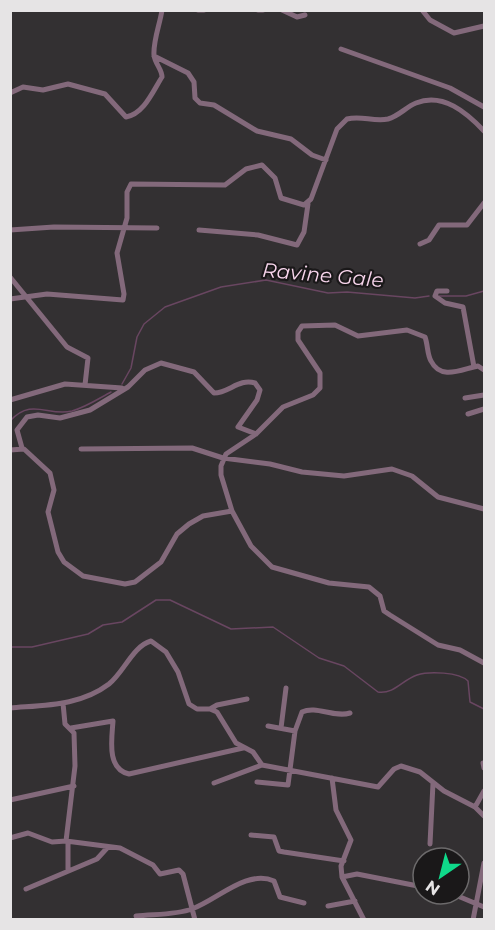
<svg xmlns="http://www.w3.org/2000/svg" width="495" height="930" font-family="Montserrat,sans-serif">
<rect width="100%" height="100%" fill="#333032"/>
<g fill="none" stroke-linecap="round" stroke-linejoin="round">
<path stroke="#694661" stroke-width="1.5" d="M439,296h27l18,-5
M122,384l9,-16 6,-31 7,-13 21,-17 56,-20 45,-7 62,13 19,-1 68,6 14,-2
M10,421c22,-24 38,-4 62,-10 14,-4 26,-12 39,-19
M10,647h22l56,-13 15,-9 19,-3 34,-22h14l61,29 42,-2 46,31 25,8 34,26c17,2 24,-12 39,-17 12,-4 42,-3 51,6l2,21 14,7"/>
<path stroke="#83697b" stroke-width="5" d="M198,10h6
M258,10h5
M282,10l15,7 8,-2
M422,10l8,10 24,13 30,-7
M341,49l109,39 34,19
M154,56l34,17 6,9 1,16 5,5 14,2 43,26 34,8 21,16 14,5
M10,93l13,-6 20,3 25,-6 37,10 21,23c18,-3 27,-26 36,-40 0,-8 -7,-13 -8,-22 -1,-14 6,-31 8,-45
M10,230l44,-3 103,1
M199,230l59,5 39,10 7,-13 4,-28
M420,244l9,-4 10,-15h28l17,-22
M10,277l57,70 21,11 -3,27
M447,291h-10l-2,5 10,7 18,4 11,60
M10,299l37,-5 76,6 1,-6 -7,-41 10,-35v-26l4,-8 94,1 21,-16 16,-4 13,13 6,20 23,7 7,-6 26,-70 10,-10c14,-4 26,3 41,0 11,-3 18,-12 28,-16 27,-11 51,10 68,28
M484,370l-6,-4c-16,3 -37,15 -47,-5 -4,-7 -3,-16 -6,-24l-18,-7 -49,6 -23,-11 -33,1 -4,6v8l22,33v15l-7,7 -30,12 -27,27 -30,20 -5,12v9l11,36 19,35 21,21 57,16 40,4 11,9 4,15 6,4 48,30 22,5 24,13
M465,398l19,-3
M10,400l55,-16 57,4
M468,414l16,-5
M22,448l-5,-18 10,-13 11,-2 22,3 30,-8 38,-23 17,-17 16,-7 33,9 20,21c15,0 25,-15 41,-10l5,7 -3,10 -19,27 18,7
M81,449l111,-1 31,10 47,6 32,8 42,4 48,-7 20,7 26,21 46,12
M10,450l14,-1 26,24 4,17 -6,22 10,40 6,10 19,14 42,8 10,-2 26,-20 16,-28 12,-10 14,-8 29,-5
M63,703l2,21 9,9 1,33 -9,75
M10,708c35,-3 70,-2 99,-24 15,-12 24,-38 42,-43l15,11 12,20 11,32 8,5h13l7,3 19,31 17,9 9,13 116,22 16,-18 7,-3 19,6 24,19 31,16 9,9
M210,709l7,-4 30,-6
M268,726l27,5
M71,728l42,-7c-1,17 -7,48 16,53l114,-26
M281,728l5,-40
M483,763l1,5
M332,778l4,32 15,30 -10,26 1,11 22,43
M257,782l31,3 7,-54 7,-19c14,-7 32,6 48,1
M214,783l48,-18
M10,800l64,-14
M475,807l9,-16
M251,835l23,2 5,14 5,1 60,9
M10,838l18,-5 24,9 14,-1
M66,841l54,7 33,17 7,9 19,-4 4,4 12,46
M68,843v28
M430,844l3,-61
M342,877l15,-3 66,13
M26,889l71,-30 11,-12
M453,894l31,13
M328,906l27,-5
M136,916c18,-2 40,-1 56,-7 25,-9 55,-40 82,-28l6,16 24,6
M473,920l11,-57"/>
</g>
<g text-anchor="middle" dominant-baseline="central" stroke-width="4.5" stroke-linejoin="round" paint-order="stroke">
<g font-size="20" font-style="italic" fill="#f8d5ec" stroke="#1a1819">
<text transform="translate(323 275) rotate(5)">Ravine Gale</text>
</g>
</g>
<rect width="495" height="930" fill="none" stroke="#e6e4e5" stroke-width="24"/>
<g transform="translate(441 876) rotate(215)"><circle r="28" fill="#1a1819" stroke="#6c6a6b" stroke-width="1.5"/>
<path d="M0-4.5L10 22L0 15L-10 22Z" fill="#0fd98a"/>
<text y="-9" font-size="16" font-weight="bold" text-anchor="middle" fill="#e6e4e5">N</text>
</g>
</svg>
